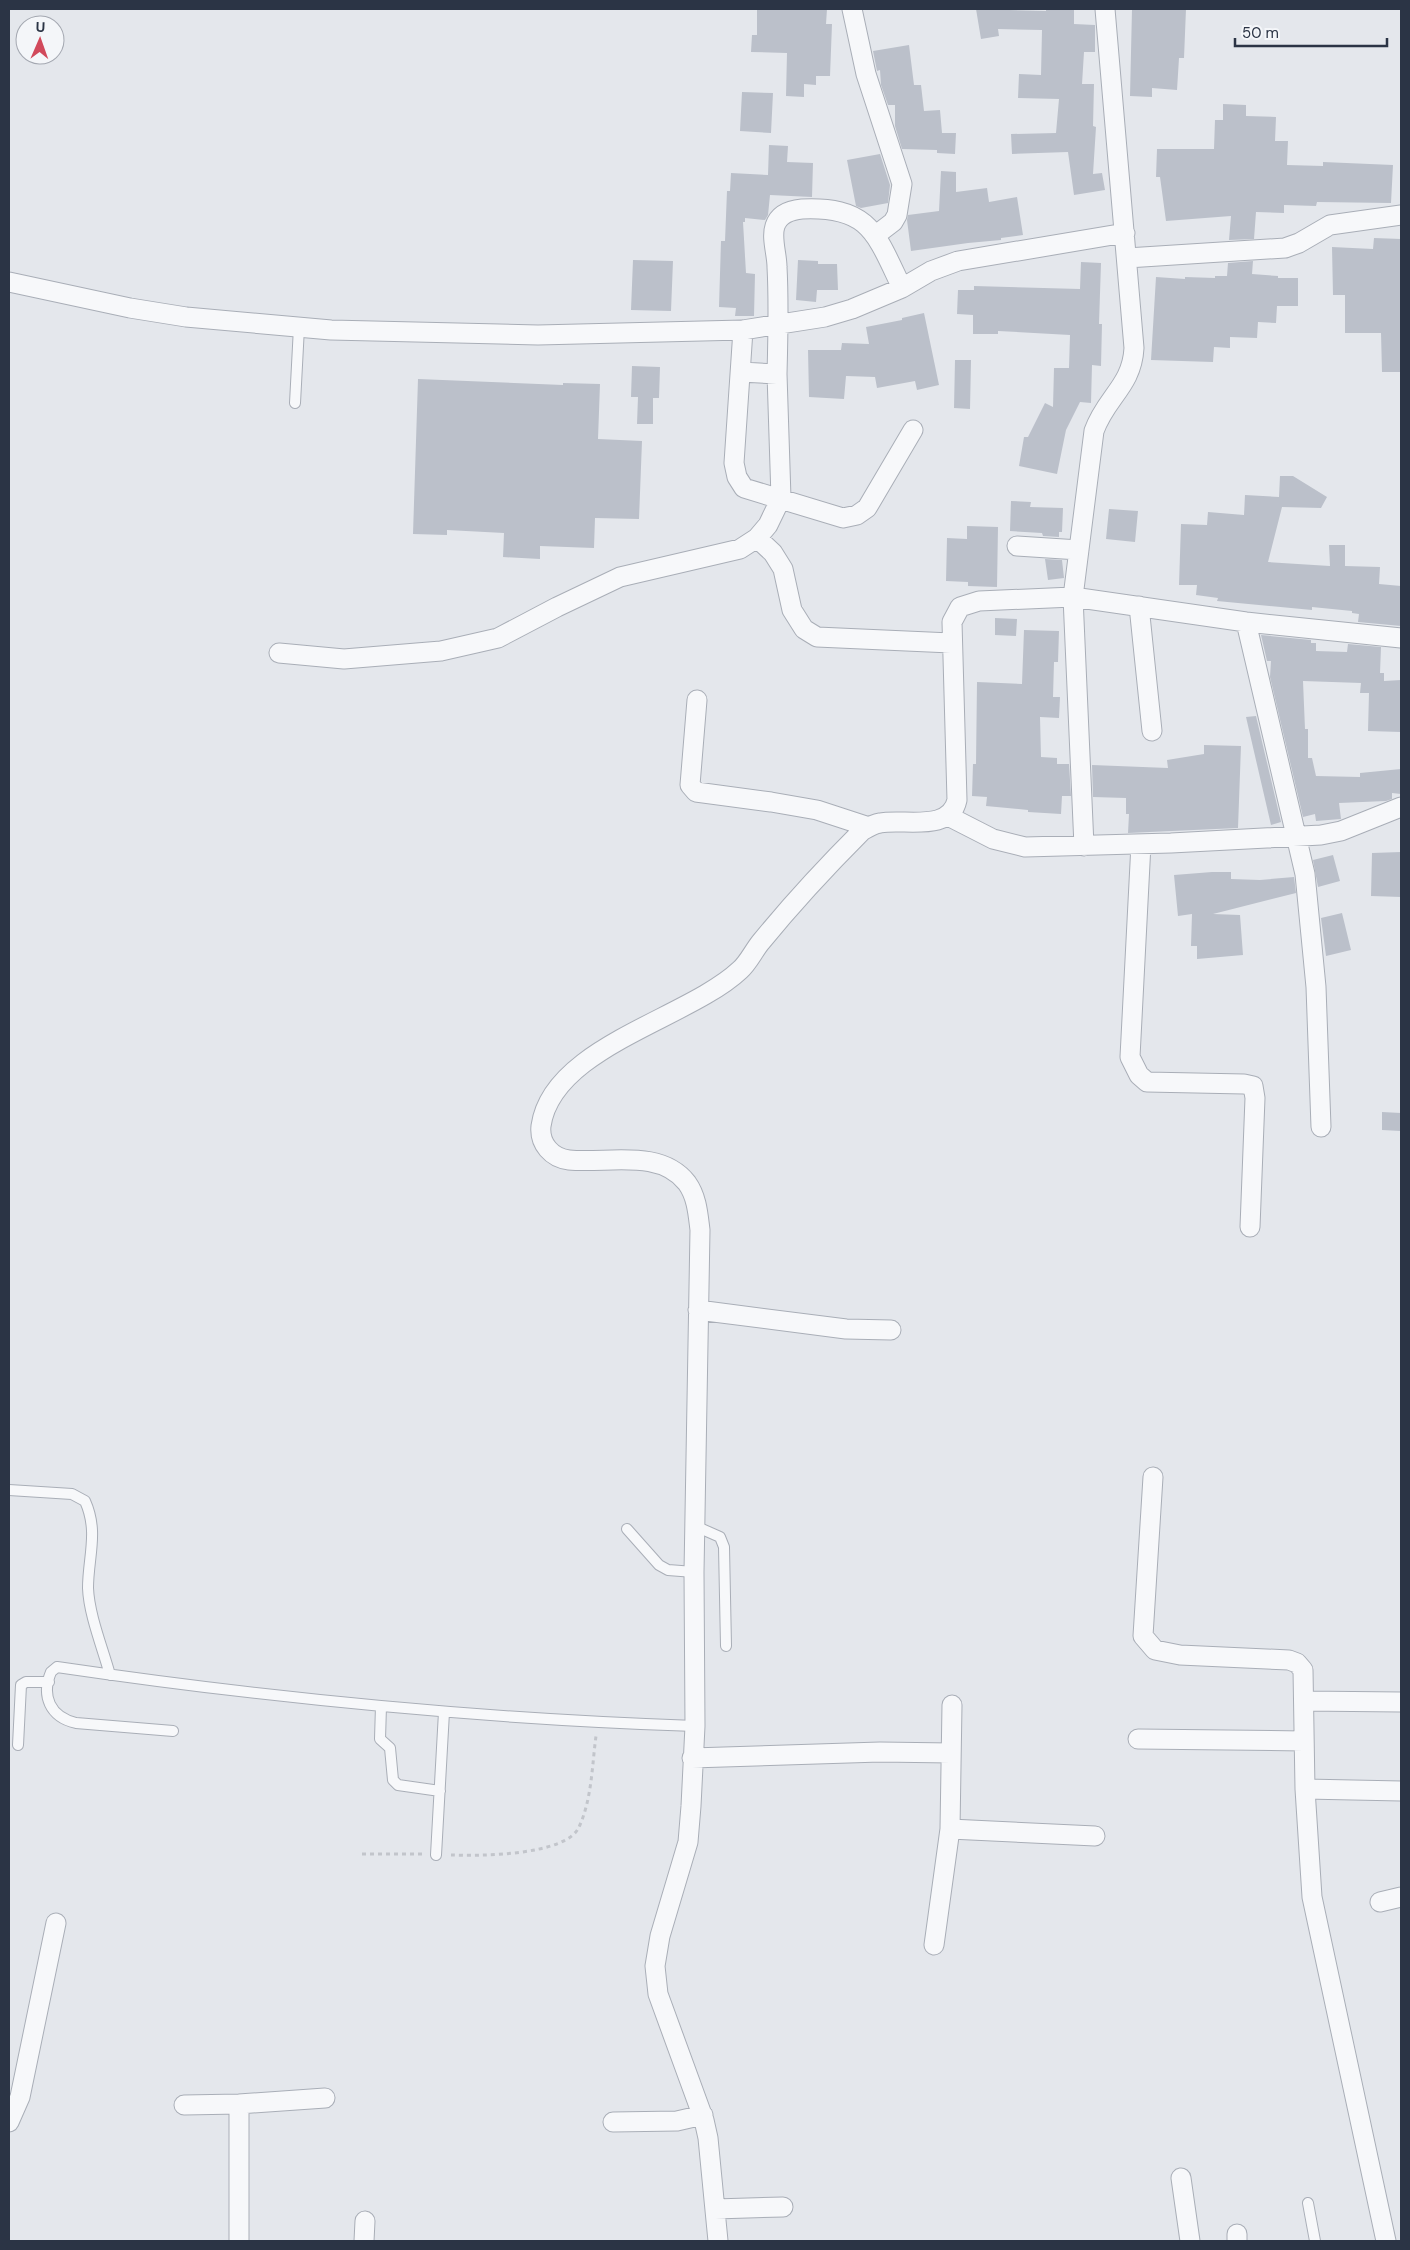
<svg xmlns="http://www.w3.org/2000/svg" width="1410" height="2250" font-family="'DM Sans',sans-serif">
<rect width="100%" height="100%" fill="#e4e7ec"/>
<path fill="#bbc0ca" d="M757,9h70l-1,15h6l-2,52h-14v9l-12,-1v13l-18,-1 1,-43 -36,-1 1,-17h5z
M976,9l70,2v-2h28v15l21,1v27h-11l-2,32h12l-1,42 3,1 -3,47 9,-1 3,17 -31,5 -6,-43 -56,2 -1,-20 45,-1 3,-34 -41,-1 1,-24 22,1 1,-45 -44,-1 1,7 -18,3z
M1132,9h54l-2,49h-5l-2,32 -25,-2v9l-22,-1z
M909,45l5,40h7l3,26 16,-1 2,23h14l-1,21 -18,-1v-3l-35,-1 -7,-23v-21h-7l-7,-20 -1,-15 -3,1 -4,-20z
M742,92l31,1 -2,40 -31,-2z
M1223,104l23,1v11l30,1 -1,24h13l-1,24 36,1v-4l70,3 -2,38 -74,-1 -1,4 -32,-1v8l-28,-1 -2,27 -25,1 2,-24 -65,5 -6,-44h-4l1,-28h57l1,-29h8z
M769,145l19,1 -1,16 26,1 -1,34 -42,-2 -2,20 -3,5 -20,-2v4h-2l3,51 9,1 -1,42h-19l1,-8 -17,-1 2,-66h4l2,-50h3l1,-18 37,2z
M880,154l10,31 -2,18 -27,5 -5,-2 -9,-46z
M941,171l15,1v20l31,-4 2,14 28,-5 6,38 -22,3v2l-33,3 -57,8 -4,-31 1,-5 31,-4z
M1374,238l27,1v133h-19l-1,-39h-36v-38h-12l-1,-48 41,2z
M633,260l40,1 -2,50 -40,-1z
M798,260l20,1v3h19l1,26h-21l-1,12 -20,-2z
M1253,261l-1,13 26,2v2h20v28h-21l-1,17 -18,-1 -1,16 -27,-1v11l-16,-1 -1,15 -62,-2 5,-83 29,2v-2l30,1v-2h12l1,-13z
M1081,262l20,1 -2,61h3l-1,42 -9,-1 -1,38 -11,-1 -14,28 -9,44 -38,-8 5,-29h4l17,-34 8,4 1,-39h15l1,-33 -72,-4v3h-25v-19l-16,-1 1,-24h16v-4l106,3z
M924,313l15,72 -22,5 -2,-9 -38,7 -2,-11 -29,-1 -2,23 -35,-2 -1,-47h33l1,-7 27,1 -3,-17 36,-7v-2z
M955,360h16l-1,49 -16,-1z
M632,366l28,1 -1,31h-6v26h-16l1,-27h-7z
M418,379l145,6v-2l37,1 -2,55 44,2 -3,78 -44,-1 -1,30 -54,-2v13l-37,-2 1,-24 -57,-3v5l-34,-1z
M1280,476h13l34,21 -6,11 -39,-1 -14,55 62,4 -1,-21h16v21l35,1 -1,17 22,2v40l-43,-4 1,-8 -7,-1v-2l-40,-4v3l-95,-9 1,-3 -22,-3 1,-10h-18l2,-61 26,1 1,-13 36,3 1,-20 34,2z
M1011,501l20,1 -1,5 33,1 -1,24h-3v5l-16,-1 -1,-3 -32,-2z
M1109,509l29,2 -3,31 -29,-3z
M967,526l31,1 -1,60 -29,-1v-4l-22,-1 1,-43 20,1z
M1045,559l17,1 2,18 -16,2z
M995,618l22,1 -1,17 -21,-1z
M1024,630l35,1 -1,31h-4l-1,35h7l-1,21 -19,-1 1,40 16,1v6h12l2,32h-9l-1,18 -33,-2v-2l-42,-4 1,-9 -15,-1 1,-32h3l1,-82 45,2z
M1261,635l50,5v3h5v8l31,1 1,-8 33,3 -1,26h4v8l17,-1v52l-33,-1 1,-38h-9l1,-10 -58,-2 2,48h3v29h4l4,18 44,1v-4l41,-4v25l-9,-1v6l-6,2 -47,2 2,16 -25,2 -1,-7 -12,3 -33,-140 1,-16h-4z
M1256,716l25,106 -10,3 -25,-108z
M1204,745l37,1 -3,82 -110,5 1,-19h-3v-16l-33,-1 -1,-32 76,3 -1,-8 37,-6z
M1401,852v45l-30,-1 1,-43z
M1333,855l7,26 -22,6 -5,-27z
M1212,872h19v7l29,1 34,-3 2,16 -83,21 27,1 3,40 -46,4v-13h-6l1,-32 -14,2 -4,-41z
M1342,913l9,37 -25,6 -5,-38z
M1382,1112l19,1v18l-19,-1z"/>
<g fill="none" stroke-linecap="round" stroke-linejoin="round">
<defs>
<path id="lane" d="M295,403l4,-76
M9,1490l63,4 13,7c14,31 3,56 3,87 1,27 15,61 22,87
M695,1526l25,11 4,10 2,99
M627,1529l32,36 9,5 26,2
M381,1706l-1,33 10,9 3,32 5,5 42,6
M173,1731l-97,-8c-26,-6 -35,-27 -25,-51l6,-5c211,31 425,52 638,59
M18,1745l3,-60 5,-3h23
M436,1855l8,-143
M1308,2203l7,38"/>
<path id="street" d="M852,9l14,65 36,110 -5,31 -4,7 -17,13
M1127,258l158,-10 14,-5 31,-18 71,-10
M9,282l121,26 56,9 145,13 207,5 205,-5 82,-13 27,-8 50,-21 29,-17 27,-10 167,-28
M743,330l-9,133 3,14 7,11 99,30 14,-3 10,-7 46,-78
M777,374c1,-36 2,-71 0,-107 0,-13 -6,-29 -2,-41 4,-12 16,-16 27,-17 68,-3 74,25 100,79
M757,538l16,15 10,16 9,41 12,19 13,8 134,6
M1017,546l62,4
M1139,606l13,125
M1246,622l59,252 11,113 5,140
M279,653l65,6 97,-8 57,-13 59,-31 63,-30 120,-28 17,-11 11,-13 13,-27 -4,-124 -36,-2
M697,700l-7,85 6,7 75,10 46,8 52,17
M948,816l45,23 32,8 146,-4 150,-8 20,-4 60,-24
M1141,844l-11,213 9,18 8,7 97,2 9,2 2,12 -5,129
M1084,846l-11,-249 173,25 155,16
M698,1310l148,19 45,1
M1153,1477l-10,159 12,14 25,5 109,5 8,3 6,7 2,119 7,108 74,344
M1304,1701l97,1
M1138,1739l166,2
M692,1758l188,-6 71,1
M1305,1789l96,2
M950,1829l145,7
M1380,1902l21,-5
M934,1945l16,-116 2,-124
M184,2105l55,-1 86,-6
M9,2122l11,-25 36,-174
M613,2122l64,-1 26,-6
M1181,2178l9,63
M715,2209l68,-2
M1237,2234v7
M239,2241v-137
M364,2241l1,-20
M718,2241l-10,-103 -4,-18 -46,-126 -3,-28 5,-30 28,-94 3,-36 4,-80 -1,-154 6,-342c-2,-16 -3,-33 -13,-47 -27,-35 -80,-19 -118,-23 -17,-2 -30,-16 -28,-34 11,-79 147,-107 199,-156 8,-7 13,-18 20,-27 31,-38 67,-77 102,-112 5,-3 11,-7 18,-8 23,-5 70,10 77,-23l-5,-178 8,-15 19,-6 94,-4 21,-166c12,-34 38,-45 40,-83l-29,-339"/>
</defs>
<use href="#lane" stroke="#a9aeb7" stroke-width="12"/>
<use href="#street" stroke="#a9aeb7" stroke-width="21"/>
<path stroke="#c2c5cb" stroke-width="3" stroke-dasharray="4 4" stroke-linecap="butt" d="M362,1854h60
M451,1855c27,1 115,1 128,-28 13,-28 13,-62 17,-91"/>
<use href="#lane" stroke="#f7f8fa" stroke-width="10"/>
<use href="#street" stroke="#f7f8fa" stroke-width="19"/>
</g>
<rect width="1410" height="2250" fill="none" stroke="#2b3445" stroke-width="20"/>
<g transform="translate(40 40) rotate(2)"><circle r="24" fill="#f4f6f9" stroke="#a4a8b1"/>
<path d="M0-4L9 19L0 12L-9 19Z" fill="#d1495b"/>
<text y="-8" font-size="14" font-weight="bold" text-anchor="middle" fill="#2b3445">U</text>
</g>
<path d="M1235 38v8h152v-8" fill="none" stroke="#2b3445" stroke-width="2.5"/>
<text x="1242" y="38" font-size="15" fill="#2b3445" stroke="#f4f6f9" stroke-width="4" paint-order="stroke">50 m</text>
</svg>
